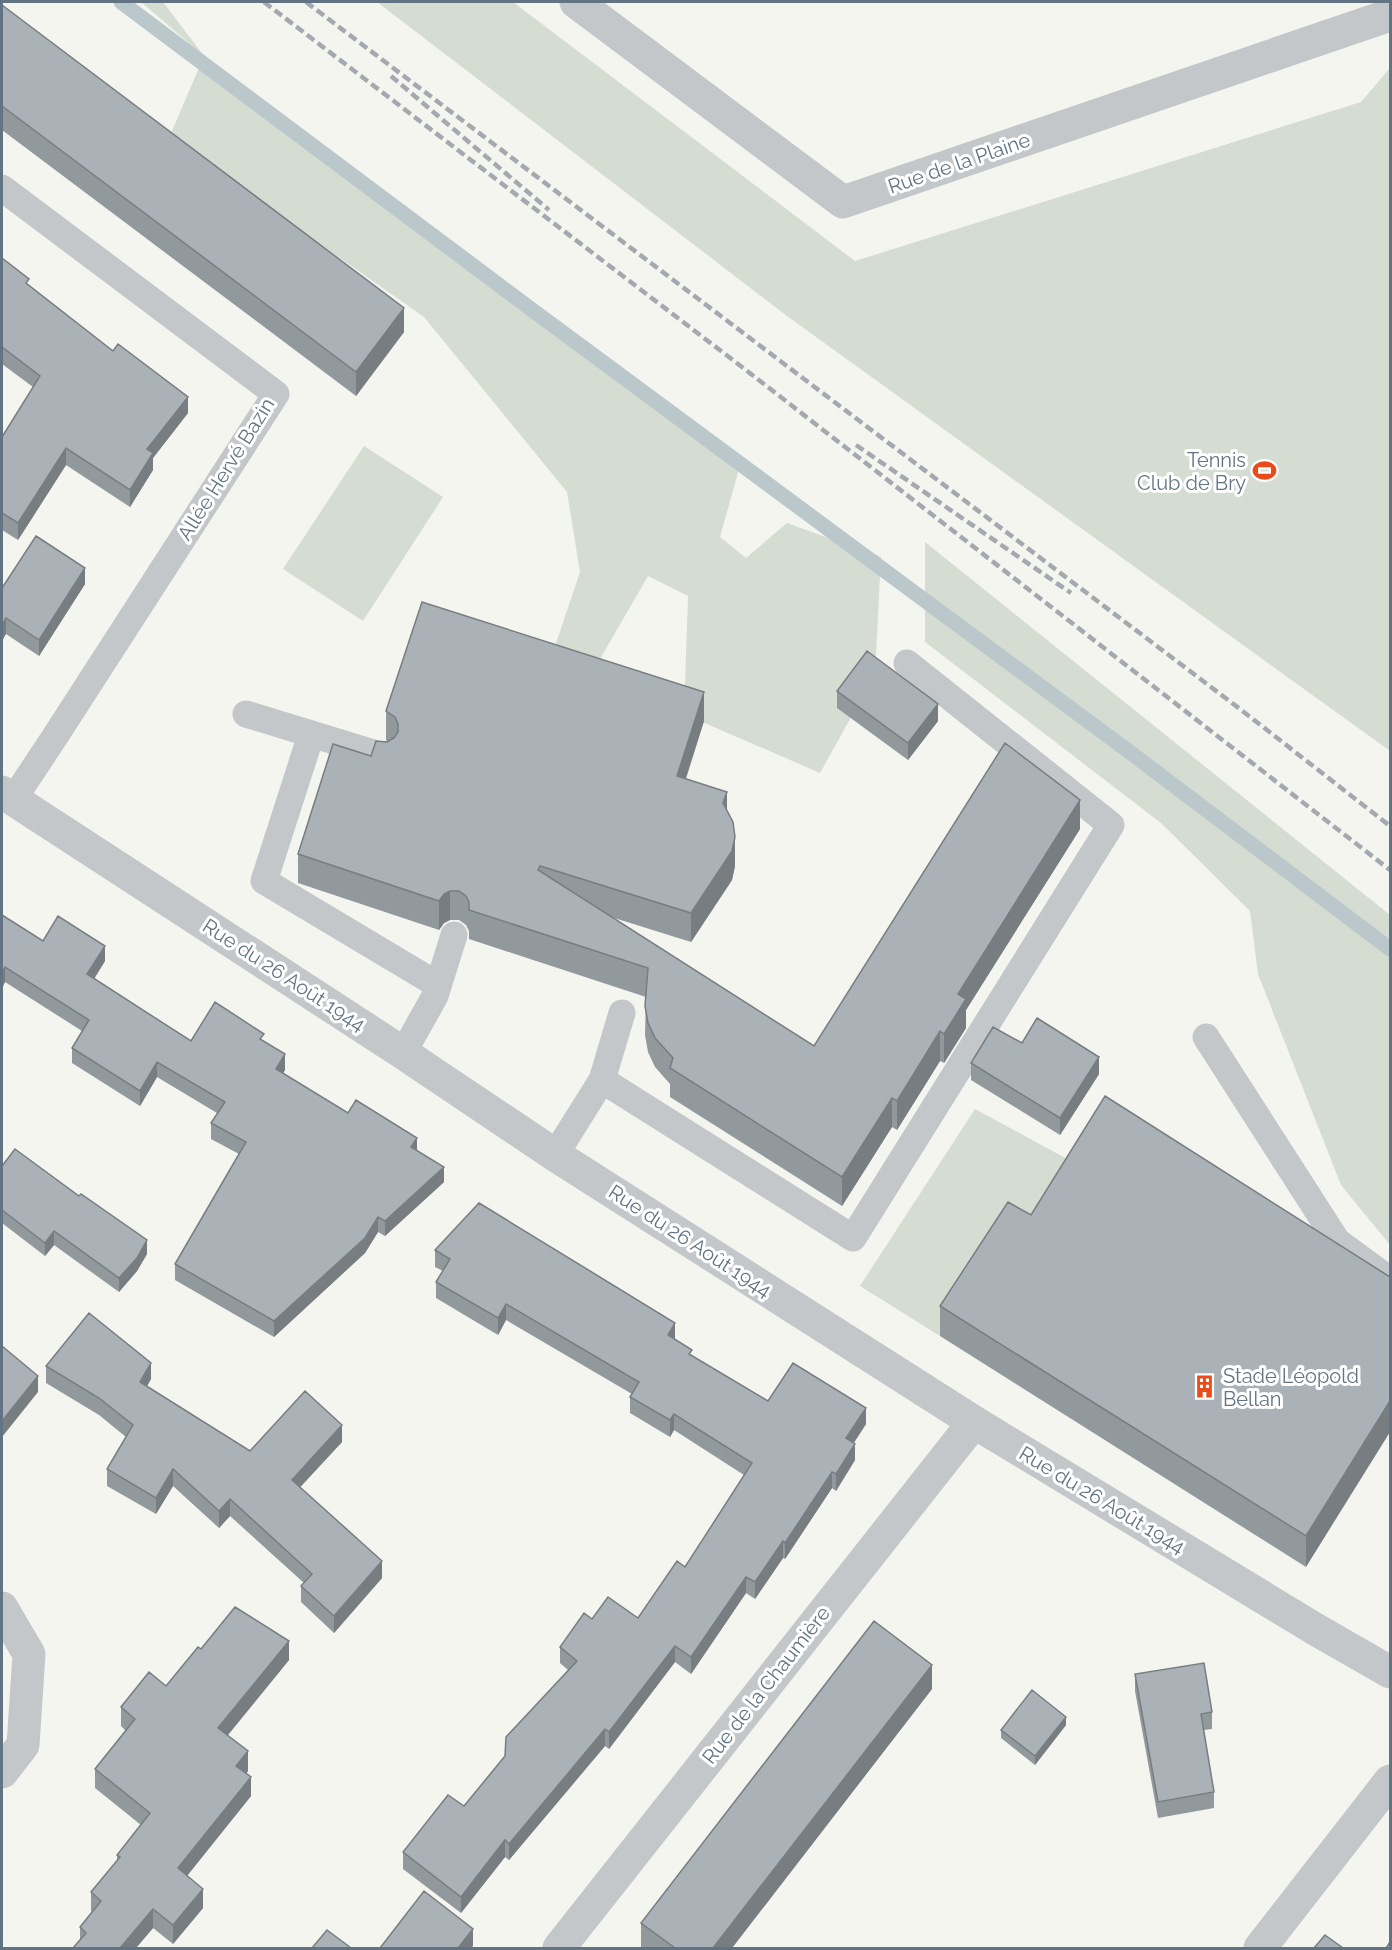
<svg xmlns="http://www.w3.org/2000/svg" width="1392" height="1950" font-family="Raleway,sans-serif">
<rect width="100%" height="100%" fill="#f5f5f0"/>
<path fill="#d5dcd1" d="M141,2h22l41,54 537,406 -21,75 26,21 41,-35 94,34 -6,117 -55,99 -136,-59 4,-118 -40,-20 -48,83 -48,-4 28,-83 -13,-80 -143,-175 -255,-179 35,-82z
M377,2h136l342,259 506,-159 29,-34v683l-603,-435z
M364,446l79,51 -80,124 -80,-52z
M925,542l465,373v330l-49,-60 -83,-211 -8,-63 -89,-88 -236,-181z
M975,1109l105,57 -49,80 -24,-14 -67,104 -80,-50z"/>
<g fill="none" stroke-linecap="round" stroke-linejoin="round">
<path stroke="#bac7cb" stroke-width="15" d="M121,2l410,307 596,441 263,199"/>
<path stroke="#c4c7ca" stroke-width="27" d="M2,188l274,206 -222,344 -41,62
M246,714l137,42
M311,735l-47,146 174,104
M1206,1037l131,204 53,39
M403,1053l32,-57 19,-61
M602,1080l251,158 258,-413 -204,-162
M555,1155l47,-75 20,-67"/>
<path stroke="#c4c7ca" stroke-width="33" d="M576,2l267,200 547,-187
M2,792l401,261 152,102 419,267 341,207 75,43
M2,1608l27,46 -6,91 -21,27
M559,1948l415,-526
M1260,1948l130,-167"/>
<path stroke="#a3a9af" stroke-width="4.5" stroke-dasharray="9 4.5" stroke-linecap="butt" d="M264,2l478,365 648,503
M306,2l934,707 150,117
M391,76l158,134
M856,445l215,148"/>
</g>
<path fill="#92999d" d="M2,5l402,327 -48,64 -354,-266z
M2,258l27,28 159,127 -35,45v12l-23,37 -64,-42 -48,75 -16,-10v-93l31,-50 -31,-23z
M85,584l-46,72 -33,-22 -4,-46z
M837,691l101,30 -30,39 -71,-52z
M386,711l318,10 -18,58 41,31 8,56 -3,14 -41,62 -80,-25 203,129 266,-217 -114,181v18l-22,35 -4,-2 -43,69 -5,-3 -50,79 -172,-109v-13l-15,-17 -7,-15 -3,-17 1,-38 -177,-58v-8l-3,-6 -7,-5h-9l-6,3 -5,7 -141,-47v-29l73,-98 17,-14 -2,-2z
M2,915l41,26 62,20 -11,18 97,62h73l21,29 -2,3 65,40 69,38 27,31 -59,54 -7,-4 -13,21 -91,84 -99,-57v-16l64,-110 -28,-15v-16l6,-10 -60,-36 -17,29 -68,-43v-15l10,-17 -77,-49z
M1022,1043l77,31 -39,61 -89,-55v-17z
M2,1166l145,88 -10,17 -18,21 -65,-47 -9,11 -43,-33z
M1031,1215l359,62 -84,290 -366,-231v-30z
M435,1250l240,89 17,17 76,45 98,23 -12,19 1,17 -19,31 -4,-3 -47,71 -2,-1 -28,41 -9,-6 -55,81 -16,-12 -66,87 -4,-3 -96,114 -4,-3 -44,56 -58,-44v-17l61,-46 41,-50 63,-86 -8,-7v-16l32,-28 46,-1 47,-51 59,-92 -70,-45 -4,7 -40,-24v-16l2,-3 -126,-74 -8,15 -62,-37v-16l7,-11 -8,-4z
M46,1366l105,13 -4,7 103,65 92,-9 -42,45 82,91 -48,55 -33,-31v-16l3,-3 -74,-67 -11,12 -46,-42 -17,28 -49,-28v-17l19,-32 -27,-22 -53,-32z
M201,1649l88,11 -61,75 20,36 -2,2 5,23 -64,80 16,32 -30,36 -20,-16 -17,20h-63l7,-8v-13l12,-15 -1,-1v-19l26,-31v-6l24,-30 -46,-37v-19l31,-38 -5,-5v-19l45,-21z
M1135,1674l77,38v17l-8,1 10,62v16l-56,10 -23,-127z
M932,1689l-200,259h-89l-2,-1v-24z
M1066,1725l-31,40 -34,-27v-8z"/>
<path fill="#777d80" d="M404,308v24l-48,64v-24z
M188,397v16l-35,45v12l-23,37v-17l17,-41z
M66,448v17l-48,75v-17z
M85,568v16l-46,72v-16z
M6,618v16l-4,7v-16z
M704,692v29l-27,84v-29z
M938,704v17l-30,39v-17z
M727,792v29l-4,-18z
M1080,800v29l-114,181v18l-22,35v-29l14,-40z
M735,837v29l-3,14 -41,62v-29z
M450,891v29l-6,3 -5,7v-29l5,-7z
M105,946v15l-18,29v-16z
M5,967v15l-3,7v-16z
M940,1031v30l-43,69v-29z
M285,1054v16l-9,15v-16z
M1099,1057v17l-39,61v-17z
M157,1062v15l-17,29v-15z
M892,1098v29l-50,79v-29z
M417,1138v15l-6,-6z
M444,1167v15l-59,54v-15z
M378,1217v15l-13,21 -91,84v-16z
M54,1231v14l-9,11v-13z
M147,1240v14l-10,17 -18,21v-14z
M506,1304v16l-8,15v-17z
M675,1323v16l-7,-4z
M151,1363v16l-11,19v-16z
M38,1376v16l-36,45v-16z
M1390,1401v31l-84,135v-31z
M866,1408v16l-20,30v-16z
M674,1414v16l-4,7v-17z
M342,1425v17l-50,54v-16z
M855,1444v16l-19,31v-17z
M173,1469v17l-17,28v-16z
M832,1472v16l-47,71v-16z
M230,1499v17l-11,12v-17z
M783,1541v17l-28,41v-17z
M382,1561v17l-48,55v-17z
M746,1577v16l-55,81v-17z
M289,1641v19l-71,87v-19z
M675,1646v16l-66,87v-17z
M932,1665v24l-200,259h-19z
M1066,1717v8l-31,40v-9z
M605,1729v17l-96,114v-16z
M248,1751v20l-12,14v-19z
M251,1777v19l-73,91v-19z
M505,1840v17l-44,56v-16z
M203,1889v19l-30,36v-19z
M153,1909v19l-17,20h-16z
M473,1929v17l-2,2h-13z"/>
<path fill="#aab2b7" stroke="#777d80" stroke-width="1.5" d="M2,5l402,303 -48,64 -354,-266z
M2,258l27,21 -3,4 87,68 5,-7 70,53 -41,52 6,4 -23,37 -64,-42 -48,75 -16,-10v-76l38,-61 -38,-29z
M36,536l49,32 -46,72 -33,-22 -4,7v-37z
M422,602l282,90 -27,84 50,16 -4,11 10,19 2,15 -3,14 -41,62 -151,-47 -2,4 276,176 191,-303 75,57 -122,194 8,5 -22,35 -4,-3 -43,70 -5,-3 -50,79 -172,-109 3,-10 -18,-20 -7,-15 -3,-17 3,-38 -179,-58v-8l-3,-6 -7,-5h-9l-6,3 -5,7 -141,-47 35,-110 38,12 5,-15 11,1 7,-4 4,-6v-8l-3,-7 -9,-6z
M867,651l71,53 -30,39 -71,-52z
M2,915l41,26 15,-25 47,30 -18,28 104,67 24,-39 49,32 -4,5 25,15 -9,15 72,44 8,-13 61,38 -6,9 33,20 -59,54 -7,-4 -13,21 -91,83 -99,-57 71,-122 -35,-19 14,-21 -68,-40 -17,29 -68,-43 17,-28 -84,-53 -3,6z
M1037,1018l62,39 -39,61 -89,-55 22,-36 29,16z
M1105,1096l285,181v124l-84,135 -366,-230 68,-104 23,13z
M15,1149l64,47 2,-2 66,46 -10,18 -18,20 -65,-47 -9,12 -43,-33v-44z
M479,1203l196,120 -7,12 24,15 -3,4 79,47 25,-38 73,45 -20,30 9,6 -19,30 -4,-2 -47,71 -2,-2 -28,41 -9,-5 -55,80 -16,-11 -66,86 -4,-3 -96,115 -4,-4 -44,57 -58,-45 45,-57 16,11 41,-50 1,-19 71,-76 -17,-14 24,-34 8,6 16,-22 30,21 39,-57 8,6 67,-104 -78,-49 -4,6 -40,-23 9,-15 -133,-78 -8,14 -62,-36 14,-23 -15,-9z
M89,1313l62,50 -11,19 110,69 55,-60 37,34 -50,55 90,81 -48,55 -33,-30 11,-12 -82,-75 -11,12 -46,-42 -17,29 -49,-29 26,-44 -34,-27 -53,-32z
M2,1346l36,30 -36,45z
M235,1607l54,34 -71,87 30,23 -12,15 15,11 -73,91 25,21 -30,36 -20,-16 -33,39h-47l13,-15 -6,-6 21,-26 -10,-9 29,-35 -3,-2 33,-42 -55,-44 40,-50 -14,-12 28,-35 17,14 32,-39 3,2z
M874,1621l58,44 -219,283h-38l-34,-25z
M1204,1663l8,49 -11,2 13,78 -56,10 -23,-128z
M1032,1690l34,27 -31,39 -34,-26z
M424,1891l49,38 -15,19h-78z
M327,1930l24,18h-39z
M1325,1935l18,13h-29z
M1390,1942v6h-4z"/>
<defs>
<symbol id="stadium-bare" viewBox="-9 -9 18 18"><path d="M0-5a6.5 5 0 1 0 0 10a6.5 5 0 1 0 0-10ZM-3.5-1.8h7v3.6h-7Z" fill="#ea4b1b" stroke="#fff" stroke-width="2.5" paint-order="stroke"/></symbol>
<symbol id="building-bare" viewBox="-9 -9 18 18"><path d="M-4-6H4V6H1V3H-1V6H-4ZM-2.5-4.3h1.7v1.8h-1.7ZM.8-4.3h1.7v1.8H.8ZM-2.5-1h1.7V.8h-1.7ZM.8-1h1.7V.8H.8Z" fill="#ea4b1b" stroke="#fff" stroke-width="2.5" paint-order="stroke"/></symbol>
</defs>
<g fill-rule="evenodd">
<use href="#stadium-bare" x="1248" y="454" width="33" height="33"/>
<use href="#building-bare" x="1188" y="1370" width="33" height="33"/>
</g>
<g text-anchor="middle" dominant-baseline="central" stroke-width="6" stroke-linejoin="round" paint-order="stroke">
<g font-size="20" fill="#627483" stroke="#fff">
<text transform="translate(959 163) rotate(-19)">Rue de la Plaine</text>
<text transform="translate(226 469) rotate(-58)">Allée Hervé Bazin</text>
<text transform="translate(284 975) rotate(33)">Rue du 26 Août 1944</text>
<text transform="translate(690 1241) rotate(33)">Rue du 26 Août 1944</text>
<text transform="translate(1102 1500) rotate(31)">Rue du 26 Août 1944</text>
<text transform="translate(766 1685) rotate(-52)">Rue de la Chaumière</text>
</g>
<g font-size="20" fill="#627483" stroke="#fff" text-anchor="end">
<text x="1246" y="460">Tennis<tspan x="1246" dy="23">Club de Bry</tspan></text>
<text x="1223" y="1376" text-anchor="start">Stade Léopold<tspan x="1223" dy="23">Bellan</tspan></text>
</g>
</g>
<rect width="1392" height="1950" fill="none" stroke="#627483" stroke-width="6"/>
</svg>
